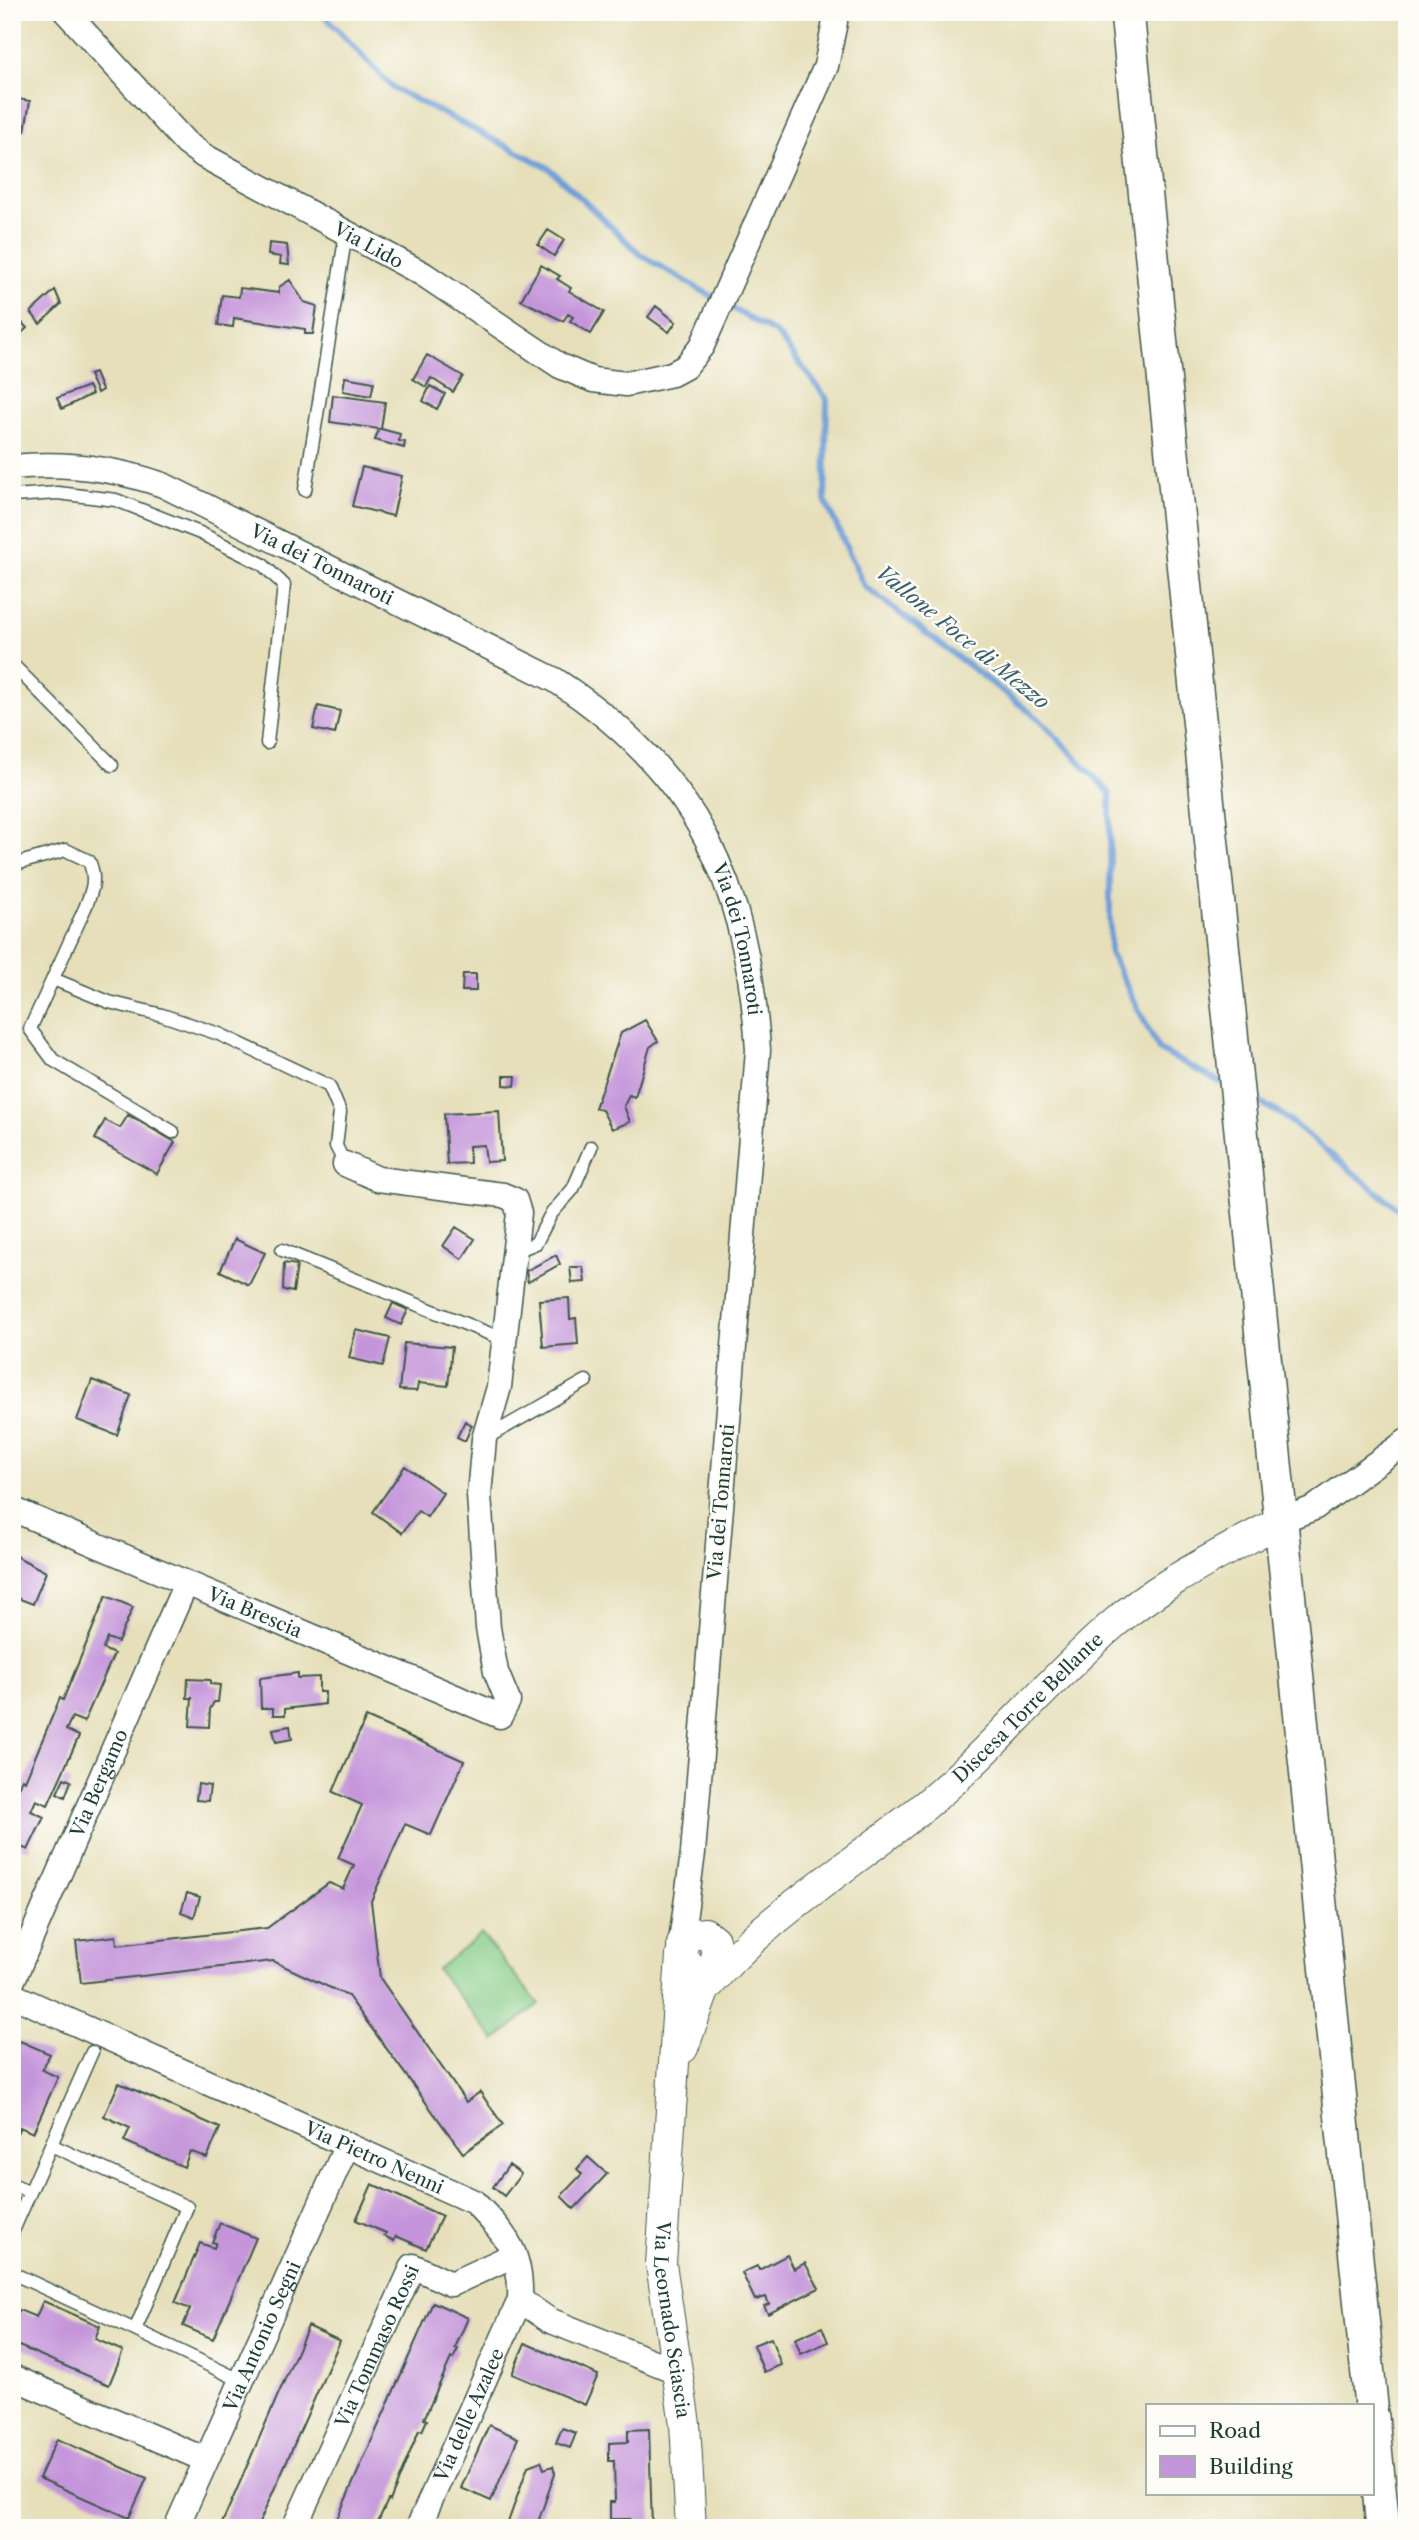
<svg xmlns="http://www.w3.org/2000/svg" width="1419" height="2540" font-family="'Libre Caslon Text',serif">
<rect width="100%" height="100%" fill="#fdfcf7"/>
<filter id="ink" filterUnits="userSpaceOnUse"><feTurbulence type="fractalNoise" baseFrequency=".0143" numOctaves="2"/><feDisplacementMap in="SourceGraphic" scale="14" xChannelSelector="R" yChannelSelector="G"/><feConvolveMatrix kernelMatrix="1 2 1 2 8 2 1 2 1" color-interpolation-filters="sRGB"/></filter>
<filter id="wash" filterUnits="userSpaceOnUse"><feTurbulence type="fractalNoise" baseFrequency=".00686" numOctaves="4" result="noise"/><feDisplacementMap in="SourceGraphic" scale="28" xChannelSelector="R" yChannelSelector="G"/><feGaussianBlur stdDeviation="1.57" result="paint"/><feColorMatrix in="noise" values="0 0 0 0 0 0 0 0 0 0 0 0 0 0 0 0 0 1.4 0 .05"/><feComposite in="paint" operator="in"/></filter>
<g filter="url(#wash)">
<rect width="100%" height="100%" fill="#e6dfba"/>
<path fill="#84cc87" stroke="#52845e" stroke-width="2" d="M481,1934l58,70 -44,36 -58,-70z"/>
<g fill="none" stroke-linecap="round" stroke-linejoin="round">
<path stroke="#6c9dd6" stroke-width="6" d="M321,12l72,76 156,80 92,87 75,44
M726,305l51,29 50,65 -2,101 39,86 175,133 71,74v160l49,97 65,34
M1249,1097l32,17 126,102"/>
</g>
<g id="blocks">
<path fill="#c495da" d="M12,98l18,3 -5,30 -13,-3z
M548,230l16,10 -10,16 -16,-11z
M269,243l18,2 2,20 -9,-1 1,-7 -13,-2z
M541,265l19,11 -3,3 14,9 -2,3 35,21 -13,22 -21,-13 3,-4 -5,-3 -5,7 -42,-21z
M290,280l14,22 13,4 -4,28h-8v-5l-71,-11 -1,9 -15,-2 4,-30 17,2 1,-9 39,5v-6z
M55,290l6,14 -21,20 -9,-12z
M656,306l20,16 -7,10 -21,-15z
M12,312l15,16 -15,14z
M427,355l36,21 -10,16 -22,-14 -5,9 -13,-8z
M95,373l7,17 -5,3 -8,-18z
M345,377l29,5 -3,14 -28,-5z
M88,386l4,8 -30,15 -5,-11z
M430,386l15,8 -8,15 -14,-8z
M333,395l52,7 -4,27 19,5 -1,7 6,1 -1,6 -29,-8 4,-11 -49,-7z
M362,467l40,9 -9,40 -41,-10z
M318,706l22,5 -5,23 -22,-5z
M463,974h13v17h-14z
M645,1020l13,21 -8,6 -15,50 -6,-2 -5,11 6,16 -18,7 -10,-19 -7,-2 26,-75z
M504,1076h12l-1,10 -11,-1z
M499,1111l3,50 -16,1 -2,-17 -15,1 1,17 -23,1 -3,-50z
M128,1115l47,27 -18,32 -62,-35 10,-19 15,8z
M456,1227l19,12 -13,20 -19,-13z
M235,1239l30,14 -16,32 -29,-14z
M556,1255l4,9 -32,18 -2,-11z
M284,1263l13,2 -4,27 -10,-2z
M570,1267h13l2,15 -13,1z
M569,1298l1,21 6,-1 2,26 -35,3 -4,-47z
M393,1303l15,7 -7,15 -15,-7z
M356,1330l34,8 -7,28 -34,-8z
M404,1343l48,4 -4,39 -30,-3 -1,8 -18,-1z
M92,1380l39,15 -14,40 -40,-15z
M465,1421l7,4 -7,16 -8,-4z
M405,1466l38,27 -16,24 -9,-6 -16,22 -29,-21z
M12,1554l34,18 -13,32 -21,-8z
M106,1596l27,11 -15,35 -11,-4 -4,11 11,5 -30,68 -12,-5 -6,13 13,6 -31,69 -12,-5 -5,11 13,6 -16,33 -16,-7v-41l10,-23 3,2 35,-83 3,2z
M298,1673v5l21,-1v15h6v12l-40,5v6h-12v-7h-12l-1,-30z
M188,1679l22,1v4l10,1 -2,17h-4l-4,7 -1,18 -19,-1 2,-28h-5z
M366,1717l98,44 -33,74 -26,-11 -34,77 9,77 86,124 14,-10 23,33 -40,28 -115,-157 -75,-35 -192,22 -5,-42 40,-5 1,9 150,-17 62,-45 14,6 11,-24 -16,-7 24,-53 -29,-13z
M290,1726l2,13 -16,3 -3,-13z
M64,1778l7,3 -6,16 -8,-4z
M198,1784l12,2 -2,15 -12,-1z
M187,1893l13,4 -6,20 -13,-5z
M20,2041l30,13 -8,16 16,7 -25,56 -13,-6 -8,16v-84z
M119,2083l101,45 -13,30 -17,-7 -6,16 -60,-26 6,-13 -26,-12z
M588,2157l19,17 -33,35 -13,-13 21,-22 -5,-5z
M509,2165l12,9 -17,22 -11,-9z
M372,2184l70,32 -16,33 -30,-13 -2,5 -10,-5 2,-3 -30,-13z
M220,2223l36,15 -43,101 -30,-13 7,-17 -15,-6 25,-60 14,5 2,-5 -4,-1z
M787,2255l7,14 11,-6 14,25 -51,26 -4,-8 5,-2 -3,-7 -11,3 -13,-27 15,-7 2,4z
M43,2301l57,25 -5,13 28,12 -14,34 -97,-42v-16l7,-17 17,7z
M433,2302l35,16 -13,30 3,1 -5,10 -2,-1 -27,61 3,1 -5,11 -3,-1 -29,71 -2,-1 -13,28h-42z
M308,2326l32,15 -83,187h-37z
M822,2327l6,15 -27,12 -6,-15z
M771,2338l10,27 -17,7 -11,-27z
M525,2343l73,32 -13,30 -73,-31z
M489,2425l29,13 -27,63 -30,-13z
M562,2428l14,5 -6,15 -14,-5z
M649,2429l3,99h-22v-9h-20v-17h5l-1,-41h-5v-18l19,-1v-12z
M57,2439l90,39 -18,40 -90,-40z
M541,2461l3,8 9,-3 2,7 -19,55h-30l22,-62z"/>
</g>
</g>
<g filter="url(#ink)">
<use href="#blocks" fill-opacity="0" stroke="#3d5548" stroke-width="2"/>
<g fill="none" stroke-linecap="round" stroke-linejoin="round">
<defs>
<path id="service" d="M305,490l41,-257
M12,496l46,-3 58,7 84,33 62,31 22,21 -17,158
M12,664l100,101
M12,865l54,-15 23,11c8,18 3,30 -4,47l-55,121 23,31 120,72
M53,979l56,23 53,13 57,19 110,52 11,26 -4,34 9,18
M282,1250l223,90
M514,1252l22,-9 15,-29 22,-25 18,-42
M486,1438l100,-57
M51,2145l136,62 -52,123 107,51
M12,2184l18,8
M12,2233l80,-181
M12,2273l123,57"/>
<g id="minor">
<path id="s1" d="M66,12l120,131 18,13 219,118 137,92 33,14 33,4 46,-10 13,-7 17,-21 124,-280 9,-44 -1,-10"/>
<path id="s2" d="M12,467c52,-5 102,1 151,18l392,195c142,92 193,205 203,370l-65,803 -13,96"/>
<path id="s3" d="M12,1509l488,207 8,-15 -12,-29 -8,-44 -9,-133 5,-56 15,-52 20,-174 -4,-13 -12,-5 -125,-16 -33,-15"/>
<path d="M1282,1520l32,-12 93,-67"/>
<path id="s4" d="M12,1982l174,-399"/>
<path id="s5" d="M12,1995l462,207c33,34 48,51 46,98l29,20 127,51"/>
<path d="M12,2377l194,83"/>
<path id="s6" d="M176,2528l171,-383"/>
<path id="s7" d="M294,2528l119,-262 38,18 63,-29"/>
<path id="s8" d="M418,2528l102,-228"/>
</g>
<g id="tertiary">
<path id="s9" d="M681,1955l-20,309 24,160 6,104"/>
<path id="s10" d="M708,1986c57,-70 149,-124 220,-183 65,-54 119,-121 183,-177 50,-44 114,-74 171,-106"/>
<path d="M683,2048l34,-92 -3,-16 -9,-7 -16,2 -7,9 1,16 9,8"/>
</g>
<path id="secondary" d="M1127,12l244,2393
M1372,2417l11,111"/>
</defs>
<use href="#service" stroke="#3d5548" stroke-width="15"/>
<use href="#minor" stroke="#3d5548" stroke-width="27"/>
<use href="#tertiary" stroke="#3d5548" stroke-width="32"/>
<use href="#secondary" stroke="#3d5548" stroke-width="36"/>
<use href="#service" stroke="#fff" stroke-width="12"/>
<use href="#minor" stroke="#fff" stroke-width="24"/>
<use href="#tertiary" stroke="#fff" stroke-width="30"/>
<use href="#secondary" stroke="#fff" stroke-width="33"/>
</g>
</g>
<g text-anchor="middle" dominant-baseline="central" stroke-width="5" stroke-linejoin="round" paint-order="stroke">
<g font-size="19" fill="#1f3d34" stroke="#fdfcf7">
<text stroke="none"><textPath href="#s1" startOffset="387">Via Lido</textPath></text>
<text stroke="none"><textPath href="#s2" startOffset="331">Via dei Tonnaroti</textPath></text>
<text stroke="none"><textPath href="#s2" startOffset="919">Via dei Tonnaroti</textPath></text>
<text transform="translate(721 1502) rotate(-85)">Via dei Tonnaroti</text>
<text stroke="none"><textPath href="#s3" startOffset="264">Via Brescia</textPath></text>
<text stroke="none"><textPath href="#s10" startOffset="425">Discesa Torre Bellante</textPath></text>
<text stroke="none"><textPath href="#s4" startOffset="217">Via Bergamo</textPath></text>
<text stroke="none"><textPath href="#s5" startOffset="397">Via Pietro Nenni</textPath></text>
<text stroke="none"><textPath href="#s9" startOffset="366">Via Leornado Sciascia</textPath></text>
<text stroke="none"><textPath href="#s6" startOffset="210">Via Antonio Segni</textPath></text>
<text stroke="none"><textPath href="#s7" startOffset="200">Via Tommaso Rossi</textPath></text>
<text stroke="none"><textPath href="#s8" startOffset="124">Via delle Azalee</textPath></text>
</g>
<g font-size="21" font-style="italic" fill="#3a5f6d" stroke="#fdfcf7">
<text transform="translate(963 637) rotate(39)">Vallone Foce di Mezzo</text>
</g>
</g>
<rect width="1419" height="2540" fill="none" stroke="#fdfcf7" stroke-width="42"/>
<rect x="1146" y="2404" width="228" height="91" fill="#fdfcf7" stroke="#a4b0a9" stroke-width="2"/>
<rect x="1160" y="2426" width="35" height="10" fill="#ffffff" stroke="#a4b0a9" stroke-width="2"/>
<text x="1209" y="2438" font-size="21" fill="#1f3d34">Road</text>
<rect x="1160" y="2456" width="35" height="21" fill="#c495da" stroke="#a4b0a9" stroke-width="2"/>
<text x="1209" y="2474" font-size="21" fill="#1f3d34">Building</text>
</svg>
